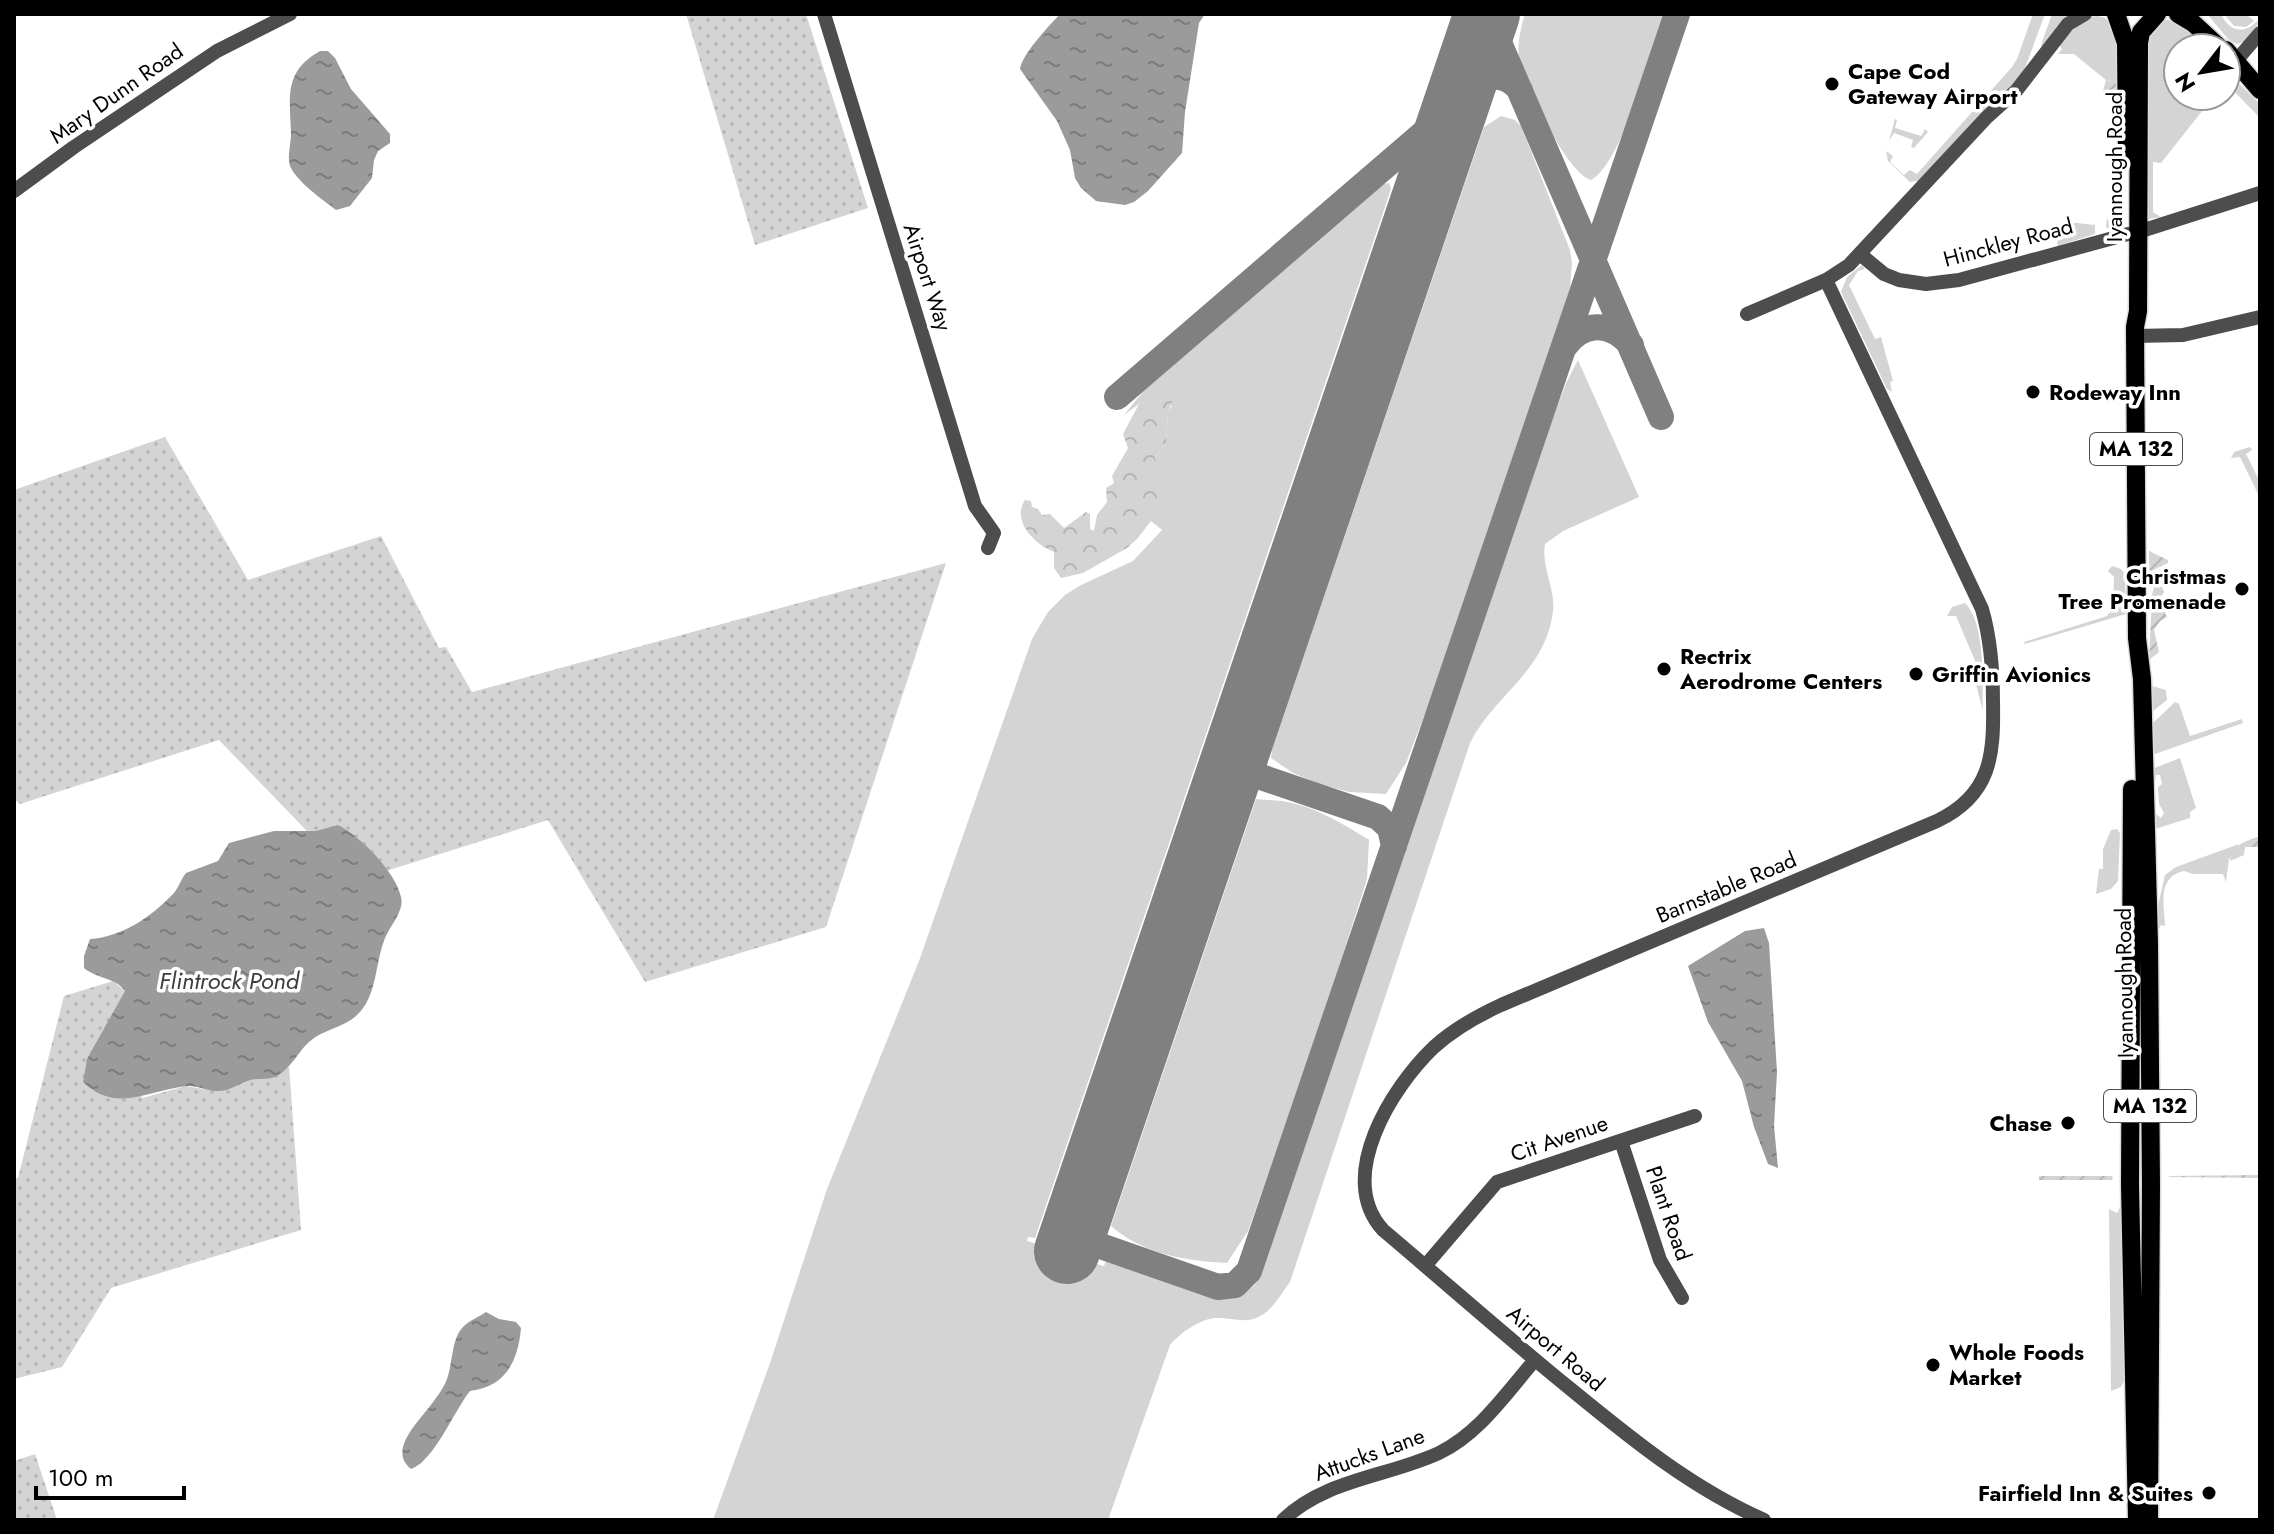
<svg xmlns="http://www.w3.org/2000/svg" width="2274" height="1534" font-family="Jost,sans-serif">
<defs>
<pattern id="forest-crowns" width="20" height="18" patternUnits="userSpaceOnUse" patternTransform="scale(2)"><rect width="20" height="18" fill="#d4d4d4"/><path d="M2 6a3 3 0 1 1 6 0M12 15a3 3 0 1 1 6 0" fill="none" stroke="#b4b4b4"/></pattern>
<pattern id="park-dots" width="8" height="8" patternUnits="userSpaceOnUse" patternTransform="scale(2)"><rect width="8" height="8" fill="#d4d4d4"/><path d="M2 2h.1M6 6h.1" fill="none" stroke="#b4b4b4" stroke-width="1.8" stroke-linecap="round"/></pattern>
<pattern id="garden-furrows" width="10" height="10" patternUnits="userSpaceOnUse" patternTransform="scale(2)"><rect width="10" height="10" fill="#d4d4d4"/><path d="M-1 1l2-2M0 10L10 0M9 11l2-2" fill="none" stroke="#b4b4b4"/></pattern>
<pattern id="water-ripples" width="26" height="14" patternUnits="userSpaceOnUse" patternTransform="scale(2)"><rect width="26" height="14" fill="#9b9b9b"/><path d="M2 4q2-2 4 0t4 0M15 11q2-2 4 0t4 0" fill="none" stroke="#7c7c7c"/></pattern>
</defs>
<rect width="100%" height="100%" fill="#fff"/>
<path fill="#d4d4d4" d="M1525,14h139c-11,35 -43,151 -73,166 -24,-6 -67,-97 -72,-123 -2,-12 2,-31 6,-43z
M2033,14h12l-23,62 -101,104 -11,2 -22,-21 -2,-10 7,5 -3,6 14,13 6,-5 7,4 95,-107 5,-8z
M2052,14h20l-31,33v-2z
M2207,14h14c9,19 25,21 39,4v4l-16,20 -7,2 -9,-5z
M2224,14h22l8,7 -8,6 -12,-1z
M2098,16l7,2 11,11 4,53 -14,-2 -32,-26h-16l4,-5 -4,-6 28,-26z
M2165,20h10l18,14 -1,6 7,8h-21v48h36l-53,67 -8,-1v50l8,5 -12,2 -3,-179 14,-18z
M2230,75l30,29v14l-34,-35v-5z
M1501,116l14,4 6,6 49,124 2,13 -2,25 -132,392 -32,83 -20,31 -37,-2 -29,-8 -27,-11 -22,-15 1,-8 212,-623z
M1895,119l2,1 -2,8 26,8 4,-7 3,3 -14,16 -3,-1 2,-7 -19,-7 -5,8z
M1389,183l2,5 -5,16 -351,1034 -7,-1 -1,4 17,5 2,-3 41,15 -1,3 18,5 2,-5 110,37 21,-1 18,-12 285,-834 27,-70 11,-21 61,137 -76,34 -18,13c-4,24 11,45 8,68 -8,60 -59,83 -83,131l-180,539c-9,12 -19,31 -34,36 -12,5 -25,0 -38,0 -16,-1 -38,15 -48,27l-62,175h-395l57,-157 57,-174 92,-228 113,-322 16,-27 17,-17 16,-10 52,-24 29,-31 -11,-9 1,-13 6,-8 -3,-42 11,-16 2,-31 4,-5 -13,-8 -20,6 -15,11 21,-26 220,-190 19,-15z
M2068,222l27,3v9l-37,12 -2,-9 14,-7z
M1862,265l3,4 -7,2 -9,14 26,54 6,-2 12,44 -3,1 2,10 -5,-3 -46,-97 6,-15z
M2250,447l2,3 -6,4 14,28v16l-20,-41 -9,1 3,-6z
M2112,566l9,3 4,5 1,40 -101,30 -1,-2 83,-26 6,-8 1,-31 -6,-6z
M1965,603c21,21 17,79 18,108l-12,-45 5,-3 -20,-47h-9l5,-9z
M2149,685l17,5 1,10 -19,15z
M2175,702l4,2 11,32 52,-17 1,4 -88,31 -2,-3v-28z
M2180,758l16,50 -6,4v6l-35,11 -4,-13 5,-2 5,4 3,-5 -5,-9 -1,-17 4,-3 -2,-9h-4l-1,7h-3v-13z
M1256,799c8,1 17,1 26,2 32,5 60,22 87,39l-2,39 -54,169 -65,183 -21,32c-41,-2 -84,-9 -116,-37z
M2111,830l6,-1 3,4 -2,48 -7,8 -15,5 3,-25h4v-20z
M2239,844l-10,15 -3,23 -3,-8h-30l-9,-3c-27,6 -20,33 -19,55l-4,-1 -4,7v-22l8,-35 11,-8z
M2120,1207l3,4 3,165 -5,11 -10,4 -2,-182 8,4z"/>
<path fill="url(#forest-crowns)" d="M1166,394l7,6 -5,12 -2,30 -11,16 6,28 -3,14 -5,8 -2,13 -14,18 -10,9 -44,25 -22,5 -7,-10v-16c-19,-7 -43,-31 -29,-52l6,1 1,6 6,2 4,6 8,-1 14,14 22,-16 4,2v15l4,2 3,-16 10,-13 -1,-14 8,-5 -2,-7 16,-28 -5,-14 16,-30z"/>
<path fill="url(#park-dots)" d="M686,14h120l62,194 -113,37z
M165,437l83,143 133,-44 58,112 7,-1 26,45 474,-129 -120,364 -181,55 -97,-162 -197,62 -46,-53 -86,-89 -199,64 -6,-5v-309z
M113,981l12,10 -6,14 23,93 44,-12 28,5 13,-1 23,-10 25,-3 14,-11 12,164 -190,58 -49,79 -48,12v-200l4,-1 46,-182z
M35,1454l22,66h-43v-59z"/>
<path fill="url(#garden-furrows)" d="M2106,80l14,2 -4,41 -5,7 -2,-3 5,-8 -1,-23 -10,-5z
M2118,175l3,3 1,47 -10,7 -6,-5 1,-8 9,6 2,-1z
M2149,551l19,9v3l-19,9z
M2167,576l18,-1 6,3 -6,4 -6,-6 -18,9 3,7 -5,8 8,17 -7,4 -6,9 5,22 -10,8 3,-65 2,-8z
M2260,836v11h-15l-1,8 -14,6c0,-16 17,-20 30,-25z
M2260,1175v3l-93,-1 4,-1z
M2039,1176h73l1,2 -1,2h-73z"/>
<path fill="url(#water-ripples)" d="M1060,14h145l-6,9 -14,89 -3,41 -34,38 -14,11 -9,3 -29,-4 -15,-13 -6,-10 -5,-28 -13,-29 -37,-52c2,-15 29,-43 40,-55z
M320,51h8l7,7 16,31 39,45v9l-12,8 -4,9 -2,18 -22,28 -14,4c-13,-10 -40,-29 -46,-44 -3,-9 1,-23 1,-32 -1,-37 -8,-62 29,-83z
M338,825c22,11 58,47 63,72 4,14 -13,31 -17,44 -9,23 -7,56 -27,74 -13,13 -34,14 -48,27 -11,10 -19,28 -34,35 -7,3 -16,1 -24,3 -12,3 -21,12 -34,11 -11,0 -20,-6 -30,-5 -38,4 -71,28 -104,-4l4,-23 38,-68c-10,-14 -28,-12 -41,-23v-12l6,-17c32,-2 61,-22 83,-45 5,-5 8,-15 13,-21l32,-12 11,-18 45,-12h42z
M1764,928l5,15 8,129 -3,54 4,42 -10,-4 -14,-37 -12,-46 -34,-59 -20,-56 57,-35z
M486,1312l13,7 17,3 5,6c-3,33 -15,59 -51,63 -16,20 -36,70 -59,78 -7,-6 -10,-12 -8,-22 6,-22 34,-43 44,-68 6,-16 4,-41 17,-53 6,-6 15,-9 22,-14z"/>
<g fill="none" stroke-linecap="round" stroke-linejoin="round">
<path stroke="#808080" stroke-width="26" d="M1494,14l6,31 161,372
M1458,99c17,-20 42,-34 62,-9
M1564,347c19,-26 46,-26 67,-2
M1117,397l338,-291
M1240,740c0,15 1,26 15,35
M1221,794l18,-17 16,-2 123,42 12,11 4,18
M1072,1236l146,51 17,-2 14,-14 428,-1257"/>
<path stroke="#808080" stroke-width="66" d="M1067,1251l420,-1237"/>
<defs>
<path id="major" d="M2116,14l10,29 1,110
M2178,14l15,9 27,25
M2226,50l34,40
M2132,789l-2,396 7,335
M2149,1520l2,-335 -2,-242 -7,-264 -5,-41 -2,-311 3,-16 1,-268 2,-11 16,-18"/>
</defs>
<use href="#major" stroke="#dbdbdb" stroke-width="21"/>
<path stroke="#4d4d4d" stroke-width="14" d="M824,14l151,492 19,27 -6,15
M2235,62l25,-29
M14,191l60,-44 143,-96 73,-37
M2138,232l122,-39
M1860,254l24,20 15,6 27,4 33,-4 169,-46
M1747,314l79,-34 23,-15 138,-148 29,-26 52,-67 17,-10
M2135,336l48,-1 77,-18
M1621,1141l39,119 22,38
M1425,1266l72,-84 198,-66
M1283,1520c43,-41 104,-43 156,-67 41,-20 67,-60 96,-93
M1764,1520c-72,-32 -130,-79 -191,-129 -64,-52 -126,-107 -190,-161 -48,-53 9,-143 51,-183 20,-18 43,-31 67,-42l436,-184c54,-26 57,-65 56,-119 0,-32 -2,-62 -11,-93l-156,-329"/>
<use href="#major" stroke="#000" stroke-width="18"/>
</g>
<g fill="#000" stroke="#fff" stroke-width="3">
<circle cx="1832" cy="84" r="8"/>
<circle cx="2033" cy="392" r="8"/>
<circle cx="2242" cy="589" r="8"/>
<circle cx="1664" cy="669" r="8"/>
<circle cx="1916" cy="674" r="8"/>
<circle cx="2068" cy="1123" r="8"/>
<circle cx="1933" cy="1365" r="8"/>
<circle cx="2209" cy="1493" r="8"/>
</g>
<g text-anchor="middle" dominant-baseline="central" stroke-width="7" stroke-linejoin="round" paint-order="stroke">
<g fill="#fff" stroke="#4c4c4c" stroke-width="2">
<rect x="2090" y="433" width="92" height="32" rx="6"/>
<rect x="2104" y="1090" width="92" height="32" rx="6"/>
</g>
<g font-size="20" font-weight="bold" fill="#000">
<text x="2136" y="449">MA 132</text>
<text x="2150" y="1106">MA 132</text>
</g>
<g font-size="22" font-weight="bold" fill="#000" stroke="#fff" text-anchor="start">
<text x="1848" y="71">Cape Cod<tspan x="1848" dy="25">Gateway Airport</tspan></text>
<text x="2049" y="392">Rodeway Inn</text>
<text x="2226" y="576" text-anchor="end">Christmas<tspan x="2226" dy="25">Tree Promenade</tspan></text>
<text x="1680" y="656">Rectrix<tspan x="1680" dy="25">Aerodrome Centers</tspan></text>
<text x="1932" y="674">Griffin Avionics</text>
<text x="2052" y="1123" text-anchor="end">Chase</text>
<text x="1949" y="1352">Whole Foods<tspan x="1949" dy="25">Market</tspan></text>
<text x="2193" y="1493" text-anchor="end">Fairfield Inn &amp; Suites</text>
</g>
<g font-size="22" fill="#000" stroke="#fff">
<text transform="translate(116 93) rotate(-35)">Mary Dunn Road</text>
<text transform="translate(2114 167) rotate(-90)">Iyannough Road</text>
<text transform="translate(2008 242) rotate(-15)">Hinckley Road</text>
<text transform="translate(928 277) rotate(72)">Airport Way</text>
<text transform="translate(1726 887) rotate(-23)">Barnstable Road</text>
<text transform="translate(2124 983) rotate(-91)">Iyannough Road</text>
<text transform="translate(1559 1138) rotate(-19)">Cit Avenue</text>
<text transform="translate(1669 1213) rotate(71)">Plant Road</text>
<text transform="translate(1556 1348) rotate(40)">Airport Road</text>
<text transform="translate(1369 1454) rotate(-20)">Attucks Lane</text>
</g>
<g font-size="24" font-style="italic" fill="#3c3c3c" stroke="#fff">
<text x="229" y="980">Flintrock Pond</text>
</g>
</g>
<rect width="2274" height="1534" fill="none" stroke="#000000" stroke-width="32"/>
<g transform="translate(2202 72) rotate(239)"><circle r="38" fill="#ffffff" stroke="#999999" stroke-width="2"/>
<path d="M0-6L14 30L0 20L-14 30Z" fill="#000000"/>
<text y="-12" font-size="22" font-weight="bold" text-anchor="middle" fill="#000000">N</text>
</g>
<path d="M36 1486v12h148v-12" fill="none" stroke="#000000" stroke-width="4"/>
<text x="48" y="1486" font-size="24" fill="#000000" stroke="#ffffff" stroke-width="6" paint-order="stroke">100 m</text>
</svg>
